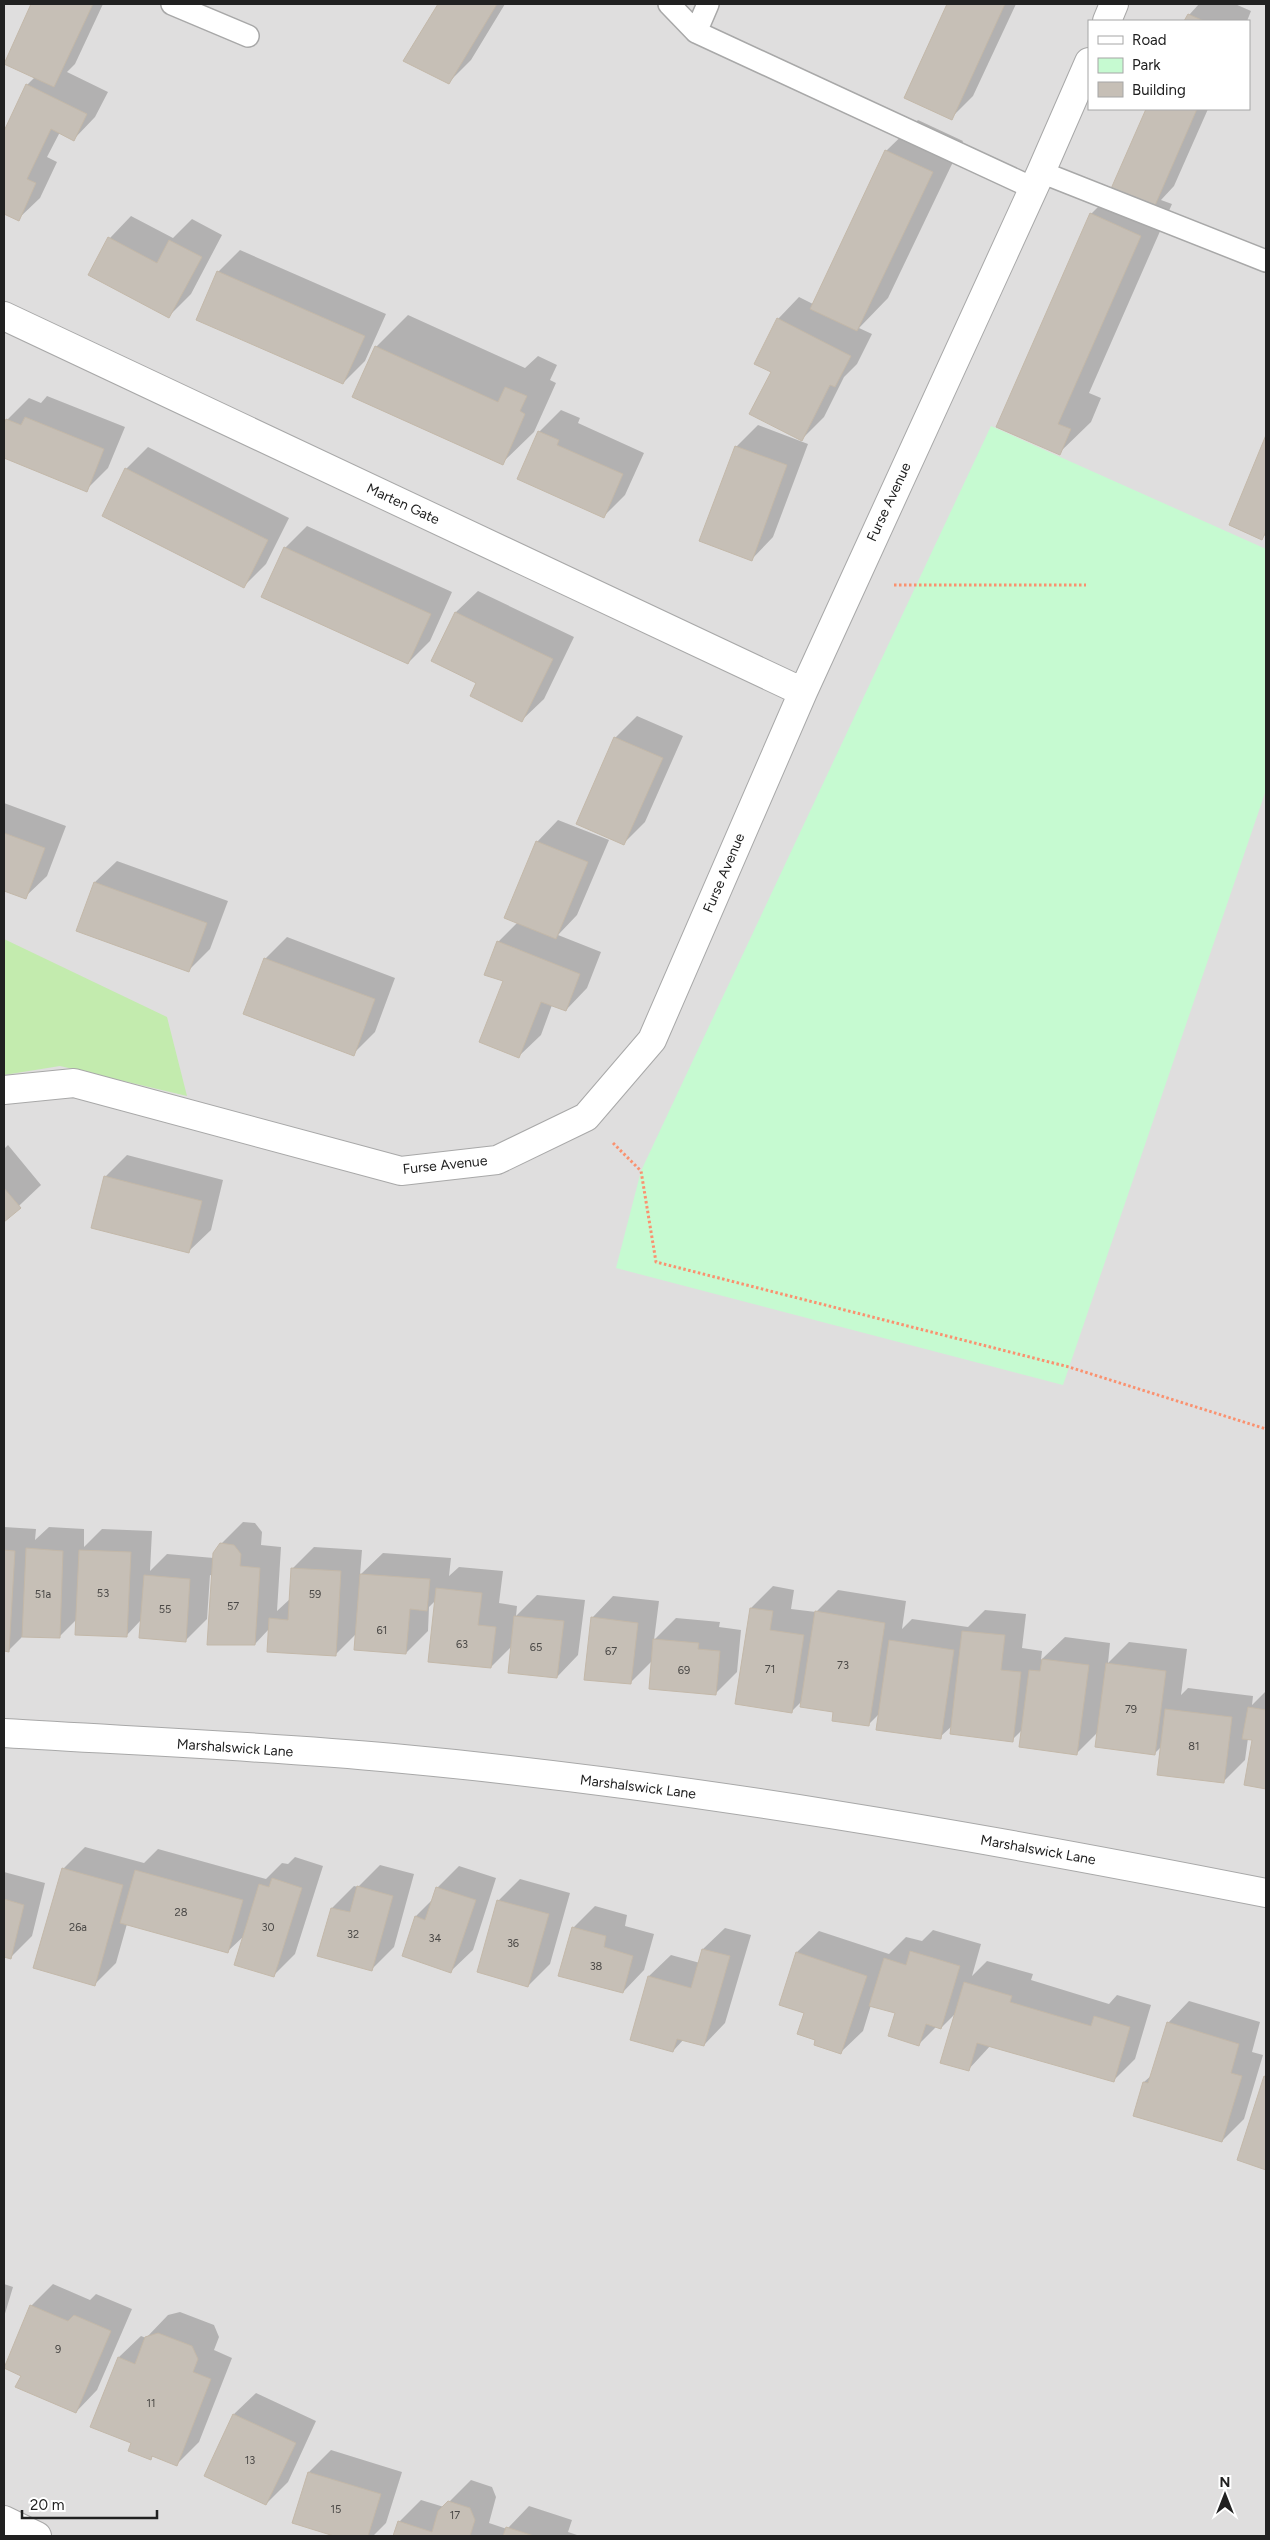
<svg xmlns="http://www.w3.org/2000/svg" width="1270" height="2540" font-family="Figtree,sans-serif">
<rect width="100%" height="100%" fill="#f1efe7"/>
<path fill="#dfdede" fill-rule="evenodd" d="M4,4h1262v2532h-1262zM1089,21h160v88h-160z"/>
<path fill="#c3ebae" d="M4,939l163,78 20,79 -127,-30 -56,9z"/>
<path fill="#c6fad1" d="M991,426l275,123v241l-203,595 -447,-117 25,-97z"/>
<path fill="#0003" d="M33,4h70l-28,60 -8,8 41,20 -13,25 -21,22 -14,-7 -13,25 10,5 -17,36 -22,21 -14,-7v-79l23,-48 8,-8 -30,-14z
M439,4h66l-34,56 -22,22 -45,-21z
M949,4h67l-43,92 -22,22 -46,-21z
M1199,4h36l16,7 -4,10h-61l3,-6z
M1147,109h61l-34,77 -13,14 11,4 -83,189 12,5 -10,24 -32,31 -61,-27 93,-212 23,-23 -2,-1z
M918,120l45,21 -75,157 -29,30 13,6 -15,30 -13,13 -20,40 -22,22 -30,-68 6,-52 21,-22 14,7 73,-153z
M131,216l42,22 19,-19 30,16 -31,59 -22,22 -59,-78z
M240,250l146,64 -21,47 -22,22 -125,-111z
M408,315l117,53 13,-12 19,9 -7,15 6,3 -22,49 -32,31 -126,-116z
M47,396l78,31 -17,41 -22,22 -82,-33 2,-11 -2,-1v-17l3,-8 22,-22 12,5z
M561,410l19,8 -2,5 66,30 -19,42 -21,21 -85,-38 20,-46z
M758,425l50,19 -35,93 -21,22 -16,-112z
M1266,439v95l-4,4 -32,-13z
M148,447l141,71 -23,46 -22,22 -118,-117z
M307,526l145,66 -22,49 -22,22 -123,-115z
M478,591l96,46 -30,62 -22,21 -44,-38 -45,-21 23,-49z
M637,716l46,20 -38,86 -21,21 -46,-20 37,-85z
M4,803l62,23 -19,50 -22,21 -21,-8z
M558,820l51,20 -32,75 -19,20 43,17 -14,36 -21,22 -14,-5 -11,30 -22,21 -21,-114 20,-20 19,-80z
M117,861l111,40 -18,48 -22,22 -110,-41 17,-48z
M287,937l108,41 -20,54 -22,22 -88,-95z
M8,1145l33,40 -37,35v-71z
M127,1155l96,25 -12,50 -22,21 -84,-74z
M243,1522l12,1 7,9 -1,13 20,2 -4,64 14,-13 2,-30 21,-21 48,3 -2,25 23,-22 68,5 -2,18 10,-9 44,4 -4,32 18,3 -1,10 21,-21 48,5 -7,55 -21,22 -45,-31 -21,21 -55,-67 -7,7 -1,24 -22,22 -49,-20 -21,21 -67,-25 -14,15 -42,-68 -3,-1 -3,44 -22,22 -44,-21 -15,16 -49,-17 -18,18 -36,-1 -15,15 -4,-1v-123l32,2 -1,11 14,-13 35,2v18l18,-18 50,2 -2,40 17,-17 47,4 7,-14z
M773,1586l21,4 -3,19 25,3 22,-22 68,11 -4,28 10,-10 56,8 17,-17 41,4 -4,34 20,3 -1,9 24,-23 45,6 -2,20 21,-21 58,7 -6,46 7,-7 65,8 -1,9 14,-14v97l-21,-4 8,-45 -5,-1 -3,22 -22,22 -61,-36 -7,7 -57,-21 -21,21 -55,-23 -10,10 -60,-14 -12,11 -60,-24 -12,12 -65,-25 -11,11 -56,-8 15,-95z
M613,1596l46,5 -5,39 22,-22 44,4 -1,5 22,3 -4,42 -22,22 -62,-34 -23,23 -38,-65z
M85,1847l59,16 14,-14 108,30 16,-16 6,1 7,-7 28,9 -28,88 -22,22 -28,-41 -18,17 -100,-28 -11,39 -22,22 -30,-117z
M380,1865l34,9 -20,73 -22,22 -53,-14 13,-47 22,-22 4,1z
M459,1866l37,12 -23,72 -22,21 -48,-15 13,-40 17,-17 4,-11z
M4,1872l41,11 -13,53 -22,22 -6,-2z
M520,1879l50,14 -20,71 -22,22 -30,-85z
M595,1906l32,9 -2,11 29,8 -10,36 -21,22 -50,-64z
M725,1928l26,7 -26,88 -21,22 -20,-6 -11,12 -24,-75 22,-21 29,8 3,-14z
M933,1930l48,14 -9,32 15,-15 46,13 -2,6 78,24 8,-9 34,10 -16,54 -22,22 -122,-36 -23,25 -11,-58 -16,16 -4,-2 -18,18 -23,-32 -25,-7 -8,26 -22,21 -24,-13 -12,-27 -8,-60 22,-21 70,23 17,-17 16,4z
M1189,2001l71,21 -8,30 11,3 -19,64 -22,22 -78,-59 9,-8 15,-51z
M1266,2076v92l-28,-9z
M4,2284l9,3 -9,30z
M53,2284l37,16 6,-6 36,15 -35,81 -21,22 -54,-37 9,-69z
M180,2312l34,13 5,12 -5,13 18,8 -33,84 -22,22 -23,-9 -3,3 -19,-16 -13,-85 22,-21 5,2 22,-23z
M256,2393l60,28 -28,61 -22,22 -60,-29 28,-61z
M331,2450l71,22 -16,51 -13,13h-35l-45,-14 16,-50z
M471,2480l21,7 4,10 -7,26 18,6 22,-23 43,14 -4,12 12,4h-185l4,-14 22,-22 23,7z"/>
<path fill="#c6bfb6" stroke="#c3b8a9" d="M31,4h62l-39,83 -50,-23z
M438,4h59l-48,80 -46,-23z
M947,4h58l-53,116 -48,-22z
M1188,14l16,7h-20z
M26,84l61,30 -13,27 -23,-12 -24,50 9,4 -17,38 -15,-7v-83z
M1146,109h51l-44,101 -43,-19z
M885,150l48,22 -76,159 -47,-22z
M1090,213l51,23 -83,188 13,5 -11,26 -64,-28z
M108,237l49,26 12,-23 33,17 -33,61 -81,-43z
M217,271l148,65 -22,48 -147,-64z
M777,318l74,38 -16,31 -5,-2 -28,56 -53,-27 22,-42 -17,-8z
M375,346l123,56 7,-15 22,9 -7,15 5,3 -22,51 -151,-68z
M25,417l79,32 -17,43 -83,-34v-34l2,-5 15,6z
M538,431l21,9 -2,5 66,29 -19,44 -87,-39z
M1266,435v96l-4,9 -33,-15z
M735,446l52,19 -35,96 -53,-20z
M125,468l143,72 -24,48 -142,-72z
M284,547l147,67 -23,50 -147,-67z
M455,612l98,47 -31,63 -52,-26 6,-13 -45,-22z
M614,737l49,21 -39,87 -48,-21z
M4,833l41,15 -19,51 -22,-8z
M536,841l52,21 -32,77 -52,-21z
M94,882l113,41 -18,49 -113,-41z
M497,941l83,33 -14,37 -25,-9 -22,56 -40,-16 24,-61 -19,-6z
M264,958l111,41 -21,57 -111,-42z
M104,1176l98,25 -13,52 -98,-25z
M4,1188l17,20 -17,14z
M220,1543l14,2 7,9 -1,12 20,2 -5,77h-48l6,-92z
M26,1548l37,3 -3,87 -38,-1z
M4,1550l11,1 -6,101 -5,-1z
M79,1550l52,2 -4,85 -52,-2z
M291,1568l50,3 -5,85 -69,-4 2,-34 19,2z
M360,1574l70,5 -3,32 -17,-2 -4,45 -52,-4z
M144,1575l46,4 -4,63 -47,-4z
M436,1588l46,5 -4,32 18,2 -5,41 -63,-6z
M750,1608l23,3 -3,19 34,5 -12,78 -57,-9z
M815,1611l70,12 -16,103 -37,-5 1,-9 -33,-5z
M514,1616l50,5 -7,57 -49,-5z
M591,1617l47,6 -7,61 -47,-4z
M962,1631l43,4 -4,35 20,2 -8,70 -63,-8z
M653,1639l46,4 -1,6 22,2 -4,44 -67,-6z
M889,1640l65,10 -13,89 -65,-9z
M1042,1659l47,6 -12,90 -58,-8 10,-77 11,1z
M1106,1663l60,8 -11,84 -60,-8z
M1248,1707l18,3v79l-22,-4 8,-45 -10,-1z
M1165,1709l67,8 -8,66 -67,-8z
M62,1868l61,17 -28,101 -62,-18z
M135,1870l108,30 -15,53 -108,-30z
M272,1878l30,10 -28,89 -40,-12 25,-81 10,3z
M357,1886l36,10 -21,75 -55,-15 14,-48 19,4z
M436,1887l40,13 -25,73 -49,-17 13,-40 10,4z
M4,1899l20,6 -13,54 -7,-2z
M497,1900l52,14 -21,73 -51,-15z
M572,1927l34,9 -2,11 29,9 -10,37 -65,-17z
M702,1949l28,7 -26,90 -27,-7 -4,13 -43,-12 18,-64 43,12z
M910,1951l50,15 -19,63 -15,-5 -7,22 -31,-10 7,-23 -26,-7 15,-48 22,7z
M796,1952l71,24 -26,78 -27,-9 1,-5 -18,-6 7,-21 -25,-8z
M964,1982l48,14 -2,6 81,24 3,-10 36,11 -16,55 -137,-39 -8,28 -29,-8z
M1167,2022l72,22 -8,29 11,3 -20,66 -89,-26 10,-34 5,1z
M1264,2076l2,1v93l-29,-10z
M30,2305l38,16 6,-6 37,16 -35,82 -61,-26 6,-11 -17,-8z
M158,2333l34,13 6,13 -5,13 18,7 -34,87 -25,-10 -1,4 -23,-9 3,-8 -41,-16 28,-70 17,7 10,-27z
M233,2414l63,29 -30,62 -62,-29z
M308,2472l73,22 -13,42h-34l-42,-13z
M448,2501l22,7 5,12 -5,16h-77l5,-15 34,11 6,-21z
M506,2527l28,9h-31z"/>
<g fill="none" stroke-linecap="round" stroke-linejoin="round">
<defs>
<path id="service" d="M172,4l76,32
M669,4l27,28 337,156
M696,32l12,-28
M1041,172l225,89"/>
<path id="minor" d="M1107,21l7,-17
M4,316l799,376
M4,1090l70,-7 327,88 96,-11 89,-43 66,-77 151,-348 238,-520 48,-110
M4,2520l33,16"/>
<path id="tertiary" d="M4,1733c130,8 260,13 389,25 293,27 585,78 873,135"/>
</defs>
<use href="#service" stroke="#a8a8a8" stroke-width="24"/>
<use href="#minor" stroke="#a8a8a8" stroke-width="30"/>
<use href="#tertiary" stroke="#a8a8a8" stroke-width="30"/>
<path stroke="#fa916f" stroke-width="3" stroke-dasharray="2.5 2.5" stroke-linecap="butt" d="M894,585h192
M613,1143l28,28 15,91 413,105 197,62"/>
<use href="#service" stroke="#fff" stroke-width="21"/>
<use href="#minor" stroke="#fff" stroke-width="28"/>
<use href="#tertiary" stroke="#fff" stroke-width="28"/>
</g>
<g text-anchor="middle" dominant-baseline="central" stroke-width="4" stroke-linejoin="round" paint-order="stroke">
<g font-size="11" fill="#4a4846">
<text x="103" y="1593">53</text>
<text x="43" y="1594">51a</text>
<text x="315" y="1594">59</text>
<text x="233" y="1606">57</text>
<text x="165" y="1609">55</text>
<text x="382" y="1630">61</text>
<text x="462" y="1644">63</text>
<text x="536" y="1647">65</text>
<text x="611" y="1651">67</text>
<text x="843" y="1665">73</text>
<text x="770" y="1669">71</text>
<text x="684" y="1670">69</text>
<text x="1131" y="1709">79</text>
<text x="1194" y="1746">81</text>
<text x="181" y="1912">28</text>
<text x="78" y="1927">26a</text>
<text x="268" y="1927">30</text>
<text x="353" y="1934">32</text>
<text x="435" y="1938">34</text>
<text x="513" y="1943">36</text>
<text x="596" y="1966">38</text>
<text x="58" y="2349">9</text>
<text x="151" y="2403">11</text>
<text x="250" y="2460">13</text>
<text x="336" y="2509">15</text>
<text x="455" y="2515">17</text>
</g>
<g font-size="14" fill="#212121" stroke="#fff">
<text transform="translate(889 502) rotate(-65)">Furse Avenue</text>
<text transform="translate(403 504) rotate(25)">Marten Gate</text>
<text transform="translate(724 873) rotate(-67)">Furse Avenue</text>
<text transform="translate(445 1165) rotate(-6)">Furse Avenue</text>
<text transform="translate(235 1748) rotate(4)">Marshalswick Lane</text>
<text transform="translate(638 1787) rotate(7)">Marshalswick Lane</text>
<text transform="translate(1038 1850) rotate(10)">Marshalswick Lane</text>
</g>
</g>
<rect width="1270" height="2540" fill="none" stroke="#212121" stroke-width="10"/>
<rect x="1088" y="20" width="162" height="90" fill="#ffffff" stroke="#a6a6a6"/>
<rect x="1098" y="36" width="25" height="8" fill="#ffffff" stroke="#a6a6a6"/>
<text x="1132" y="45" font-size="15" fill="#212121">Road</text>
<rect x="1098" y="58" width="25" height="15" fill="#c6fad1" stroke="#a6a6a6"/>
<text x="1132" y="70" font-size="15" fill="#212121">Park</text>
<rect x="1098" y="82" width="25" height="15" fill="#c6bfb6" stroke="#a6a6a6"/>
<text x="1132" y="95" font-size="15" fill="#212121">Building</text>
<g transform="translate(1225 2495)" stroke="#ffffff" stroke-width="4" paint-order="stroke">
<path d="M0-4L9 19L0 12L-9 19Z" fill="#212121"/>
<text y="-8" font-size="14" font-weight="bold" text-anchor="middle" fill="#212121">N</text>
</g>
<path d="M22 2510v8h135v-8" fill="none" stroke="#212121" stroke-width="2.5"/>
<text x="30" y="2510" font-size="15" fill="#212121" stroke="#ffffff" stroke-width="4" paint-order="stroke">20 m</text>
</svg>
